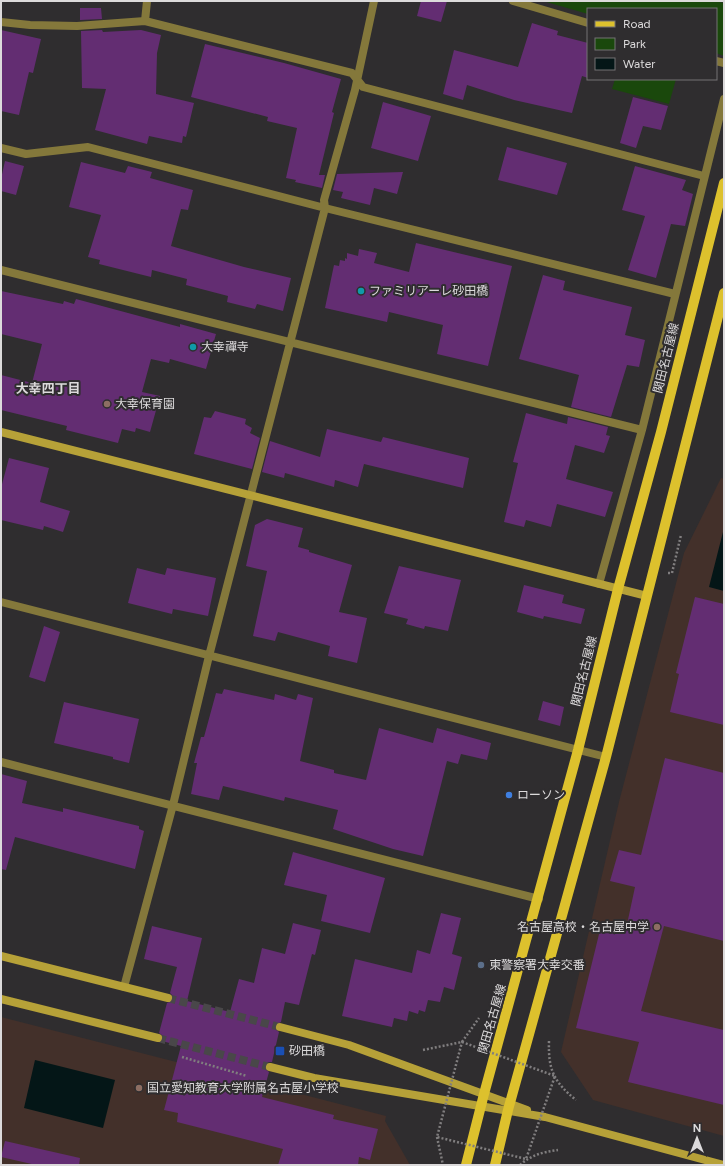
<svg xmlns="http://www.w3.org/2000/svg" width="725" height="1166" font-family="Figtree,'Noto Sans JP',sans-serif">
<rect width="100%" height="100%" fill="#2f2d2f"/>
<path fill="#43302a" d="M721,478l3,1v657l-131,-36 -32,-48 58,-250 65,-249z
M1,1017l385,99 -1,5 25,44h-409z"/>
<path fill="#1a480c" d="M543,1h172l9,2v53l-8,-3v-44h-128v5z
M615,79h61l-7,25 -57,-15z"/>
<path fill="#041617" d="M724,528v63l-15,-4z
M35,1060l80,20 -12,48 -79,-20z"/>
<path fill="#632d72" d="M421,1h26l-6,21 -24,-6z
M80,8h21l1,11 -22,1z
M532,23l26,8 -1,4 31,8v35l-6,-2 -10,37 -58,-13 -47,-15 -4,15 -20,-6 11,-44 64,17z
M1,30l40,9 -8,34 -4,-1 -10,43 -18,-4z
M102,30l1,2 38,-2 20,5 -4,18 -1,41 38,9 -8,34 -3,-1 -1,7 -33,-7 -2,8 -52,-14 11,-41 -24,-1 -1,-57z
M205,44l79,19 57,16 -9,33 2,1 -15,62h6l-3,13 -27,-6 1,-2 -10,-2 11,-50 -30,-7 1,-4 -77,-20z
M633,97l35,9 -7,24 -18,-4 -7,22 -16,-5z
M383,102l48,14 -13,45 -47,-13z
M507,147l60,16 -10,32 -59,-15z
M5,161l19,5 -8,29 -15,-4v-12z
M81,162l44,11 3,-7 24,6 -2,6 43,12 -5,20 -7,-1 -10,37 73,21 47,11 -8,33 -26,-7 -2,5 -28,-7 1,-6 -42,-11 1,-6 -35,-9 -1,7 -52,-13 1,-4 -12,-3 13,-42 -32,-8z
M635,166l51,14 -4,10 11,4 -8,32 -14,-2 -15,54 -28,-8 17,-54 -23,-6z
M403,172l-6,22 -23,-6 -4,17 -29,-7 2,-6 -10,-2 4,-16z
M416,243l96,23 -24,100 -51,-12 6,-29 -54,-13 -2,10 -62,-14 9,-43 5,1 1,-6 5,1v-3l2,1v-6l11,3 1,-7 18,4 -3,10 35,9z
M543,275l22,6 -2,9 69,17 -7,28 20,5 -6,27 -12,-2 -16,52 -40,-10 8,-32 -60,-16z
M1,291l62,13 1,-3 10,3 2,-5 104,28v-3l36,10 -10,35 -36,-10 -1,4 -18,-4 -9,33 18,4 -10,36 -14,-4 -1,4 -13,-3 -4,14 -52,-13 1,-4 -66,-16v-35l31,8 10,-39 -41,-10z
M215,411l31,8 -1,5 7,4 -2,5 10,5 -8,31 -58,-15 10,-37 7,1z
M526,413l41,11 1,-7 40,10 -2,8 4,1 -6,17 -29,-8 -9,34 47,13 -8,25 -48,-13 -6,23 -25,-7 -2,7 -20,-5 14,-59 -5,-1z
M327,429l54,13 2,-5 86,21 -6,30 -99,-24 -6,23 -23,-7 -1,7 -49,-14 -1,5 -22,-6 8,-31 50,16z
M9,458l40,10 -9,34 30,9 -7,21 -19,-6 -1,4 -42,-10v-32z
M267,519l36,9 -5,19 11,3v2l43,13 -13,47 28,6 -10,45 -29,-7 2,-10 -52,-14 -3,9 -22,-5 14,-65 -21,-5 9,-41z
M399,566l62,14 -13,51 -23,-5 -1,3 -18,-5 2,-5 -24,-6z
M137,568l28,7 2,-7 49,10 -8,38 -35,-7 -1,5 -44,-11z
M524,585l40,10 -2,8 23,6 -4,15 -37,-8 -1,3 -26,-7z
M695,597l29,7v121l-54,-13 9,-38 -3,-1z
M44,626l16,6 -15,50 -16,-5z
M224,689l50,11 1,-6 21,6 2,-6 15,4 -13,63 34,9v3l32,7 13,-52 54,15 4,-15 54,15 -4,17 -26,-6 -3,10 -11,-3 -24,95 -30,-7 -60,-20 5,-19 -53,-13 -1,4 -61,-15 -4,14 -28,-6 6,-31h-3l7,-26h3l12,-44 6,1z
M543,701l21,6 -4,19 -22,-6z
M64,702l75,17 -10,44 -16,-4v-2l-59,-14z
M665,758l59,15v168l-60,-15 -23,85 83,19v75l-96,-23 11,-40 -63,-14 26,-106 24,7 9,-42 -25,-6 9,-31 22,5z
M1,774l26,7 -5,22 41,9v-4l76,18v3l5,2 -9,38 -120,-32 -9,33 -5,-1z
M293,852l92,26 -15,55 -49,-12 6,-26 -43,-10z
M441,913l20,5 -9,36 10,3 -8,33 -10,-3 -4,15 -12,-2 -3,12 -6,-2 -1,4 -9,-3 -2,10 -13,-3 -2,9 -50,-11 13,-57 57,14 5,-23 13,4z
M293,923l28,7 -6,25 -3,-1 -13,51 -14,-3 -4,20 -6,3v4l4,3 -7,30h-4l-3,3v4l4,3 -7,25 72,18 -1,4 45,10 -8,31 -11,-3 -1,8h-80l5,-16 -106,-27 1,-9 -14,-3 17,-64 -19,-5 1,-5 -4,-3 8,-30 6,-3v-4l-3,-3 7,-26 -33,-8 8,-33 50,12 -15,63 43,11 9,-33 15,4 8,-35 23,6z
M5,1141l75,17 -1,7h-43l-35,-8z"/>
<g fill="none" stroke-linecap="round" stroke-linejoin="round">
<path stroke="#494749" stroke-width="8" stroke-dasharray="8 4" stroke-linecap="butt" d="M168,998l112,29
M158,1038l112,29"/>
<path stroke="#807e7f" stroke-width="2.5" stroke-dasharray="2 2" stroke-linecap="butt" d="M668,573h4l9,-38
M549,1041c-1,29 5,41 27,59
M423,1050l39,-8 17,-24
M182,1057l65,19
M437,1137l6,28
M520,1165c11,-10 23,-13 38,-15"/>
<path stroke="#84783b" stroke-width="8" d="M513,1l75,22
M145,21l2,-20
M1,22l29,3 47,1 68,-5 207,52 11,14 341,89
M716,61l8,2
M1,148l25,6 62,-7 237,61 350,86
M1,270l641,160
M599,584l43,-154 82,-331
M1,602l605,155
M1,762l538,137
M124,987l49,-182 36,-149 116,-448 -1,-8 31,-110 19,-89"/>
<path stroke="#b6a138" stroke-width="8" d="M1,432l646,164
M1,956l167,42
M1,999l157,39
M280,1027l69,18 178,65
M270,1067l44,11 231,39 179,48"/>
<path stroke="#ddc12d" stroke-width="10" d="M466,1165l18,-71 94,-344 40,-161 43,-157 63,-249
M495,1165l13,-55 98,-353 118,-464"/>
<path stroke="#807e7f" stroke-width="2.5" stroke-dasharray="2 2" stroke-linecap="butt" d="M462,1042l93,34 -29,83 -89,-22z"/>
</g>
<g fill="#0f9aa8" stroke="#2f2d2f" stroke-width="1.5">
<circle cx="361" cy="291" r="4"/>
<circle cx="193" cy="347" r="4"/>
</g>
<g fill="#8d6e63" stroke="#2f2d2f" stroke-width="1.5">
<circle cx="107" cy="404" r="4"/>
<circle cx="657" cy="927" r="4"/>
<circle cx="139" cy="1088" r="4"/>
</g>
<circle fill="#3f7fe0" stroke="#2f2d2f" stroke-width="1.5" cx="509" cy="795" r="4"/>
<circle fill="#5c6f8a" stroke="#2f2d2f" stroke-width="1.5" cx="481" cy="965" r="4"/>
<rect fill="#1a4fb4" stroke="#2f2d2f" stroke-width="1.5" x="275" y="1046" width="10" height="10" rx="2"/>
<g text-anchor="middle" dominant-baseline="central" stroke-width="4" stroke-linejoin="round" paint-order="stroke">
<g font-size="12" fill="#dcdadb" stroke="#2f2d2f" text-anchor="start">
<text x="369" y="291">ファミリアーレ砂田橋</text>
<text x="201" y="347">大幸禪寺</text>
<text x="115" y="404">大幸保育園</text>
<text x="517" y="795">ローソン</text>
<text x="649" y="927" text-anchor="end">名古屋高校・名古屋中学</text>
<text x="489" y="965">東警察署大幸交番</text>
<text x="289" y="1051">砂田橋</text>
<text x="147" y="1088">国立愛知教育大学附属名古屋小学校</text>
</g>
<g font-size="12" fill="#dcdadb" stroke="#2f2d2f">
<text transform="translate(666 358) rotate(-76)">関田名古屋線</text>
<text transform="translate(584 671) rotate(-76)">関田名古屋線</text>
<text transform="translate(492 1019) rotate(-74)">関田名古屋線</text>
</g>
<g font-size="13" font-weight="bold" fill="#dcdadb" stroke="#2f2d2f">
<text x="48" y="388">大幸四丁目</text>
</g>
</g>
<rect width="725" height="1166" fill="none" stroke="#dcdadb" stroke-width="4"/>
<rect x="587" y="8" width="130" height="72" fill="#2f2d2f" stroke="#747274"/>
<rect x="595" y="21" width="20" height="6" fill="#ddc12d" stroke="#747274"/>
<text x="623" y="28" font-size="12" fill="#dcdadb">Road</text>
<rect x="595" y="38" width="20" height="12" fill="#1a480c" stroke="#747274"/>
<text x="623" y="48" font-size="12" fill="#dcdadb">Park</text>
<rect x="595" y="58" width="20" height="12" fill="#041617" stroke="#747274"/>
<text x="623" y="68" font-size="12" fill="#dcdadb">Water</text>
<g transform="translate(697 1138)" stroke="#2f2d2f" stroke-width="3" paint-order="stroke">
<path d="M0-3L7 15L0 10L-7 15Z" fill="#dcdadb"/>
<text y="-6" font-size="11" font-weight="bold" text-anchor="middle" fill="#dcdadb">N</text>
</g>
</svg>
